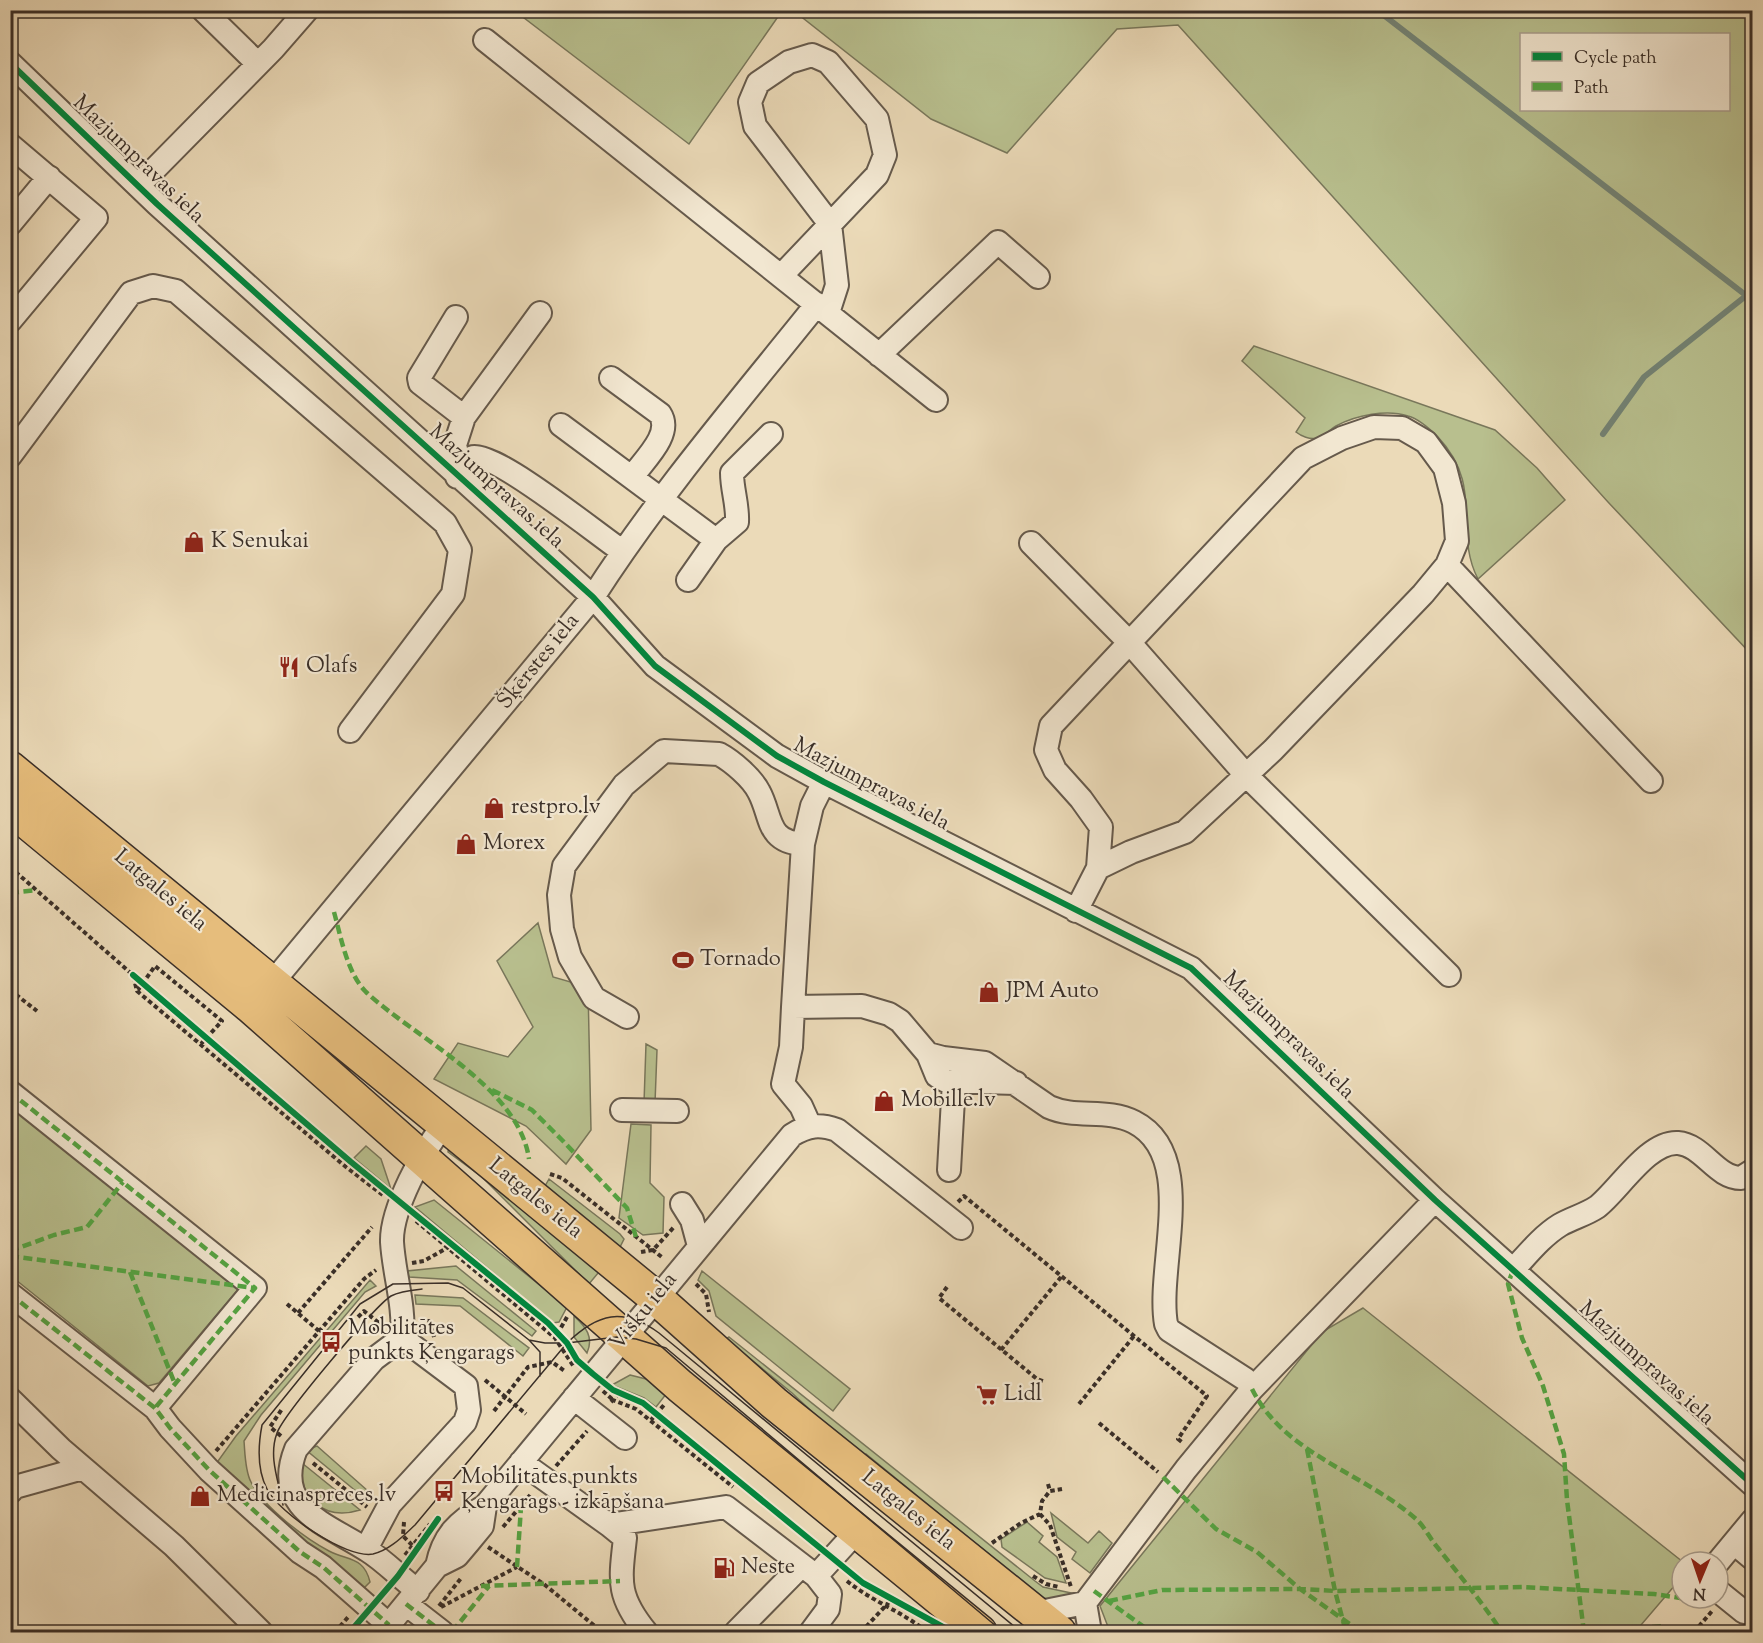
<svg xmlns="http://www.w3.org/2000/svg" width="1763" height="1643" font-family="'Sorts Mill Goudy',serif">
<rect width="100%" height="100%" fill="#ebdab8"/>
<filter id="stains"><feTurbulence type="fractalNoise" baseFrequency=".00333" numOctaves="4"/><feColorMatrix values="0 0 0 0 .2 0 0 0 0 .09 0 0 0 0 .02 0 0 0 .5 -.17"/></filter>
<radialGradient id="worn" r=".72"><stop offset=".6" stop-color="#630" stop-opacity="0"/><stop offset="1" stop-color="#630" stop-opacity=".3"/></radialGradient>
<path fill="#b8bf8e" stroke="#79775b" stroke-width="1.5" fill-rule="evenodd" d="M515,11h267l-93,133z
M794,11h958v644l-144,-153 -430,-477 -61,4 -110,124 -76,-34zM1728,34v76h-206v-76z
M1254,346l241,84 42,38 28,32 -87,79c-25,-48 7,-92 -40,-142 -8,-8 -19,-18 -30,-21 -21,-7 -52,-1 -72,10 -5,3 -13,11 -19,12 -7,2 -16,-2 -21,-6l9,-14 -63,-57z
M538,923l15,54 35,10 3,143 -25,34 -40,-38 -92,-47 24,-36 50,14 25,-30 -36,-66z
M646,1044l11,6 -2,53h-11z
M10,1101l231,185 -82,97 -11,3 -137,-110z
M631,1124l20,1 -1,58 14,14 -1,36 -20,2 -24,-17z
M366,1146l15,13 10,30 -37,-31z
M449,1147l154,120 -14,17 -107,-107 -34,-25z
M549,1179l71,55 4,5 -4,8 -75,-61z
M434,1200l133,107 -8,15 -6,1 -138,-116z
M456,1266l80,65 -4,5 -75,-56 -48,-3 -2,-6z
M702,1271l148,118 -17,22 -117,-95 -7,-25 -11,-11z
M370,1280l6,6 -11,6 -104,123 -17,26c1,12 1,30 7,41 11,24 55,57 78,69 20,10 35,6 41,31l-7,7 -150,-121 23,-32z
M415,1295l48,3 66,50 -6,8 -63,-50 -44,-2z
M1363,1308l320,254 -1,15 -47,55h-525l-10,-26 222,-274z
M574,1316c12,11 20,21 13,37l-13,-16z
M729,1337l306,244 8,6 33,7 -31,6 -179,-146 -4,4 -70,-65 -66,-54z
M630,1375l16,4 21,14 -11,14 -12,-9 -32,-13z
M317,1446l51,45v10l-62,-51z
M302,1463l58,47c-35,11 -62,-11 -58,-47z
M1051,1513l37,30 11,-12 13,12 -22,30 -18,-14 4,-7 -19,-15z
M1027,1522l16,14 -4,6 18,15 9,26 -21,-5 -43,-31 -1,-8z"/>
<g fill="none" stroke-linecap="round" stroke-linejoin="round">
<path stroke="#738375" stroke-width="6" d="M1377,10l375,290
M1603,434l41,-57 103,-82"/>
<defs>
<path id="minor" d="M203,10l55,54
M485,40l451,360
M10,63l147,141 436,393 62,69 122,90 47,26 367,186 244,232 317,284
M10,145l86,73 -86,103
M138,186l135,-137 34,-39
M10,224l39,-47
M781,276l96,-101 8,-20 -8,-36 -49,-57 -16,-7 -23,7 -31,21 -8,19 5,24 75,98 7,61 -9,28
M456,317l-37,61 1,5 44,34
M879,355l119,-113 40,35
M611,378l49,36c13,20 -16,46 -28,63
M561,425l155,115 -28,40
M10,456l121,-163 22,-7 23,5 269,232 15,27 -7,44 -103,137
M461,472l-6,-27 9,-28 76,-104
M457,477l16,-20c24,-4 124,77 149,94
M716,540l21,-18c1,-17 -5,-32 -5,-49l39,-39
M1031,543l98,99 117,133 203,200
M1447,565l204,216
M1076,911l22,-43 33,-16 54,-20 88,-82 150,-156 24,-29 10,-24 -3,-38 -9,-35 -19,-26 -24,-14 -28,-1 -32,11 -39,20 -252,268 -5,24 9,20 26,29 20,28 -3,41
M272,983l321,-386c66,-103 147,-197 224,-293
M793,1007l10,-163 9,-38 12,-24
M627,1017l-33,-19 -24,-41 -8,-28 -3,-34 5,-29 60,-81 40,-34 55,3c13,7 33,24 40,38 13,24 7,50 44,52
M928,1054l9,22 9,5 70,2
M10,1092l245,196 -100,120
M622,1110l55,1
M810,1126l-9,-20 -18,-22 8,-37 2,-40 69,-1 27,8 11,7 28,33 15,4 42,5 64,44c27,12 58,1 85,15 65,33 22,144 32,202l3,6 76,49 7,10
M949,1170l5,-89
M682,1204l10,16 7,26
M1513,1270c14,-15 29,-34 47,-45 12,-7 25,-10 37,-18 22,-17 51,-66 81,-64 25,2 38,35 63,35l11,-7
M10,1294l145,114 15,20 39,42 91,82 23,15 66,58
M574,1398l51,40
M10,1399l51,50 113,97 87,86
M521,1462l88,63 117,-18 90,69 14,18 -2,15 -17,23
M10,1492l5,-5 68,-19
M609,1525l16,13c-5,44 -8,58 21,94
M1734,1543l18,15
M366,1549l24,-45 75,-82 4,-12 -3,-24 -64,-48
M1718,1562l34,-41
M437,1566c6,-30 21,-45 48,-60l307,-371c16,-10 28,-11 45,-5l124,98
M816,1576l41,-45
M418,1591c-18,-13 -33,-30 -51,-41 -40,-26 -95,-41 -71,-101l78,-90 28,-21c3,-33 -8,-63 -10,-96 -1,-33 31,-92 52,-117
M1718,1591l26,21
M1085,1603l101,-134 66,-80 183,-189
M1085,1603l5,29
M406,1604l36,28
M1035,1613l50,-10
M383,1632l54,-66 20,-10 11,-13 14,-17 3,-20
M736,1632l65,-66"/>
<path id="highway" d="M10,768l646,530 118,105 285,229
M10,808l240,198 430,380 300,246"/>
</defs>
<use href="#minor" stroke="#665a4c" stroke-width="26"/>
<use href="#highway" stroke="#3a2f28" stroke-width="36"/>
<path stroke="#3a2f28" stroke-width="4" stroke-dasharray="4.5 3" stroke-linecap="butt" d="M10,867l123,108 4,16 209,176 38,29
M10,990l27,21
M138,990l17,-24 67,55 -22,24
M550,1174l12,4 101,80
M958,1202l6,-6 243,200 -29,43 5,4
M416,1221l139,117
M641,1252l12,-2 21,-23
M412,1263l12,-2 28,-16
M696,1284l10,10 3,18
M947,1287l-8,11 98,81 8,3
M287,1304l32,27
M298,1313l74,-86
M358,1317l6,-6 15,12h4
M567,1317l-12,21 19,29
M420,1321h9l5,16
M372,1331l8,-8
M1001,1350l61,-74
M485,1380l41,34
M603,1391l10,9 -2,2
M619,1393l-6,7 23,9 97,78
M1079,1404l55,-68
M494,1411l34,-44 24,-5 14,10
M651,1420l13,-15
M1099,1423l59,49
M281,1436l-11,-9 12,-18
M216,1451l148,-172 12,-9
M313,1463l54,44
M556,1466l31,-35
M1048,1484l2,7
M1040,1514l10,11 21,62
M404,1522l-1,14 14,14
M503,1527l28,-33
M992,1543l29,-20 19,-9 2,-13 8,-10 12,-2
M488,1547l57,38 57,47
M405,1555l25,-31
M1033,1576l13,8 13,3
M847,1581c26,21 56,31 80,51
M439,1606l23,-29
M441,1607l76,-40
M335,1632l14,-16
M861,1632l30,-32
M1694,1632l19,-22"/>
<use href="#minor" stroke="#f2e7d1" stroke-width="22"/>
<use href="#highway" stroke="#e6bd7c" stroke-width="33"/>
<path stroke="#3a2f28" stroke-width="1.5" d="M529,1340l11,12v24
M283,1505c-4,-23 -15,-48 -6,-72 7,-19 97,-126 114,-137 9,-5 21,-6 31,-7
M1003,1632l-337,-284 -30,-9 -19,-2 -50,6h-22l-16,-3 -66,-52 -15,-5 -55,1 -33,20 -98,121c-4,21 -5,45 5,64 12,24 79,70 106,65 17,-4 30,-18 42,-29l152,-182c31,-30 56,-36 92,-10l362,299"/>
<path stroke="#54a442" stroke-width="4.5" stroke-dasharray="9 4.5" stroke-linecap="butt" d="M10,893l27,-3
M334,912c7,25 13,61 32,80 49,46 153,95 163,167
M492,1090l40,20 30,30 65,68 9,29
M10,1092l245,196 -100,120
M10,1251l44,-16 33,-8 36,-45
M10,1256l244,32
M1513,1270l-5,14 14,54 21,48 21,68 3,46 17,132
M130,1272l45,112
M10,1294l145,114 15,20 39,42 91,82 23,15 66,58
M1252,1389c32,65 112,84 164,130 9,8 14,20 22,29 23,29 43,53 64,84
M1307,1449l28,142 11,41
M1163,1477l53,52 41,23 43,37 61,43
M517,1567l4,-60
M481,1586l139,-5
M1094,1591l57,41
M1109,1601l53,-11 138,-1 35,2 187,-4 132,7 33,5
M406,1604l36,28
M452,1632l37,-46
M1626,1632l5,-3 33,-3"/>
<defs>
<path id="cycleway" d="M10,63l147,141 436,393 62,69 122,90 47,26 367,186 244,232 317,284
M133,975l218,187 197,161 19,20 10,17 16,14 20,16 30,13 220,180 89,49
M350,1632l48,-56 40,-57"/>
</defs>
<use href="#cycleway" stroke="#f2e7d1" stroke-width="10"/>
<use href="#cycleway" stroke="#00873e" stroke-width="6"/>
</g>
<defs>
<symbol id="shop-bare" viewBox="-9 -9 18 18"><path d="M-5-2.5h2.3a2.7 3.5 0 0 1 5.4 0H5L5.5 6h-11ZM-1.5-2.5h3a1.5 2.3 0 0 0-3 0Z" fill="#8f2418" stroke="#f2e7d1" stroke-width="2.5" paint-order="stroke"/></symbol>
<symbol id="restaurant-bare" viewBox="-9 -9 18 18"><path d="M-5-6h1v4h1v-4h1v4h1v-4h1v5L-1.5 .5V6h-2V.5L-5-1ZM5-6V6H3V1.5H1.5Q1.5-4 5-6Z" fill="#8f2418" stroke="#f2e7d1" stroke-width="2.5" paint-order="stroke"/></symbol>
<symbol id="stadium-bare" viewBox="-9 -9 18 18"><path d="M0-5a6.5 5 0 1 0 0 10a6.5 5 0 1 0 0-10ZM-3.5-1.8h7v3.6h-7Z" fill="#8f2418" stroke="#f2e7d1" stroke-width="2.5" paint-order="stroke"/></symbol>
<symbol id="bus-bare" viewBox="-9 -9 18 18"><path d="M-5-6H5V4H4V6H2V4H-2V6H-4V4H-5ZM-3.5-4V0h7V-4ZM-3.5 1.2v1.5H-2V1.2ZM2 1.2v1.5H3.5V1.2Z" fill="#8f2418" stroke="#f2e7d1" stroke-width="2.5" paint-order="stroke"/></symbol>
<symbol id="supermarket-bare" viewBox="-9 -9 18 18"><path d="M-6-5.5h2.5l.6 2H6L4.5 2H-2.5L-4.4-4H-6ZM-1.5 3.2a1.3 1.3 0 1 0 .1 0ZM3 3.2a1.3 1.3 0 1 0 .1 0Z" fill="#8f2418" stroke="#f2e7d1" stroke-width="2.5" paint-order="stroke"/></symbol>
<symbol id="fuel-bare" viewBox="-9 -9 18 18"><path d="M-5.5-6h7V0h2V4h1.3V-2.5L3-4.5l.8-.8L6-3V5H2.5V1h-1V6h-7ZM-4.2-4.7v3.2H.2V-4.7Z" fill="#8f2418" stroke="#f2e7d1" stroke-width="2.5" paint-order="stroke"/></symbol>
</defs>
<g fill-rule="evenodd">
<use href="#shop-bare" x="179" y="527" width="30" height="30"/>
<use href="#restaurant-bare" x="274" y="652" width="30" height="30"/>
<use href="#shop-bare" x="479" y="793" width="30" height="30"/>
<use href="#shop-bare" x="451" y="829" width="30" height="30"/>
<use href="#stadium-bare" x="668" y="945" width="30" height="30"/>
<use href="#shop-bare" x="974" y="977" width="30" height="30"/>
<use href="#shop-bare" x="869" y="1086" width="30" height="30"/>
<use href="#bus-bare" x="316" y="1327" width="30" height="30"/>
<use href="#supermarket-bare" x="972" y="1380" width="30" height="30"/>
<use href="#bus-bare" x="429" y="1476" width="30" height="30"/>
<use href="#shop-bare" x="185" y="1481" width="30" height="30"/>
<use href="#fuel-bare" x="709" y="1553" width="30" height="30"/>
</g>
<g text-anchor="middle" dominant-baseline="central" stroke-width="4.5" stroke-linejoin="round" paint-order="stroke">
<g font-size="22" fill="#3a2f28" stroke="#f2e7d1">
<text transform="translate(138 160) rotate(44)">Mazjumpravas iela</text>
<text transform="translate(496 487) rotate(42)">Mazjumpravas iela</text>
<text transform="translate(539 662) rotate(-51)">Šķērstes iela</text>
<text transform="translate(871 785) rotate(28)">Mazjumpravas iela</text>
<text transform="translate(160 891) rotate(40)">Latgales iela</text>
<text transform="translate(1288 1036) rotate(44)">Mazjumpravas iela</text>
<text transform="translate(535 1199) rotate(39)">Latgales iela</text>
<text transform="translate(644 1312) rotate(-51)">Višķu iela</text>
<text transform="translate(1646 1364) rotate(42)">Mazjumpravas iela</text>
<text transform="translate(908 1511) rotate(39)">Latgales iela</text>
</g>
<g font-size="22" fill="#3a2f28" stroke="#f2e7d1" text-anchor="start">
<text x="211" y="542">K Senukai</text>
<text x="306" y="667">Olafs</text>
<text x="511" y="808">restpro.lv</text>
<text x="483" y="844">Morex</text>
<text x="700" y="960">Tornado</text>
<text x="1006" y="992">JPM Auto</text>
<text x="901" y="1101">Mobille.lv</text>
<text x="348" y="1329">Mobilitātes<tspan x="348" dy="25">punkts Ķengarags</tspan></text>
<text x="1004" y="1395">Lidl</text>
<text x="461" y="1478">Mobilitātes punkts<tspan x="461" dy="25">Ķengarags - izkāpšana</tspan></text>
<text x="217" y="1496">Medicinaspreces.lv</text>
<text x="741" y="1568">Neste</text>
</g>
</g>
<rect width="1763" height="1643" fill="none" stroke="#ebdab8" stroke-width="36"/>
<rect x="12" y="12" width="1739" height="1619" fill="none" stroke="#3a2f28" stroke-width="3"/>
<rect x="18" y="18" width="1727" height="1607" fill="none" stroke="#3a2f28" stroke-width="1.5"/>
<rect x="1520" y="33" width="210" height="78" fill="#f2e7d1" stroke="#a89d8d" stroke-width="1.5"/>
<rect x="1532" y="52" width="30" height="9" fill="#00873e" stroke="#a89d8d" stroke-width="1.5"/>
<text x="1574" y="63" font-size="18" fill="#3a2f28">Cycle path</text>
<rect x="1532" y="82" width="30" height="9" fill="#54a442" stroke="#a89d8d" stroke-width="1.5"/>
<text x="1574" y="93" font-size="18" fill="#3a2f28">Path</text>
<g transform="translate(1700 1580) rotate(182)"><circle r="28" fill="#f2e7d1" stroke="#a89d8d" stroke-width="1.5"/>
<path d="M0-4.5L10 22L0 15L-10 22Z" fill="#8f2418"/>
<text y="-9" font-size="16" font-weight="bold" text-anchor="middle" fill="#3a2f28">N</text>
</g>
<rect width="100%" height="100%" filter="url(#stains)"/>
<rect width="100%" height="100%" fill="url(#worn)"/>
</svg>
